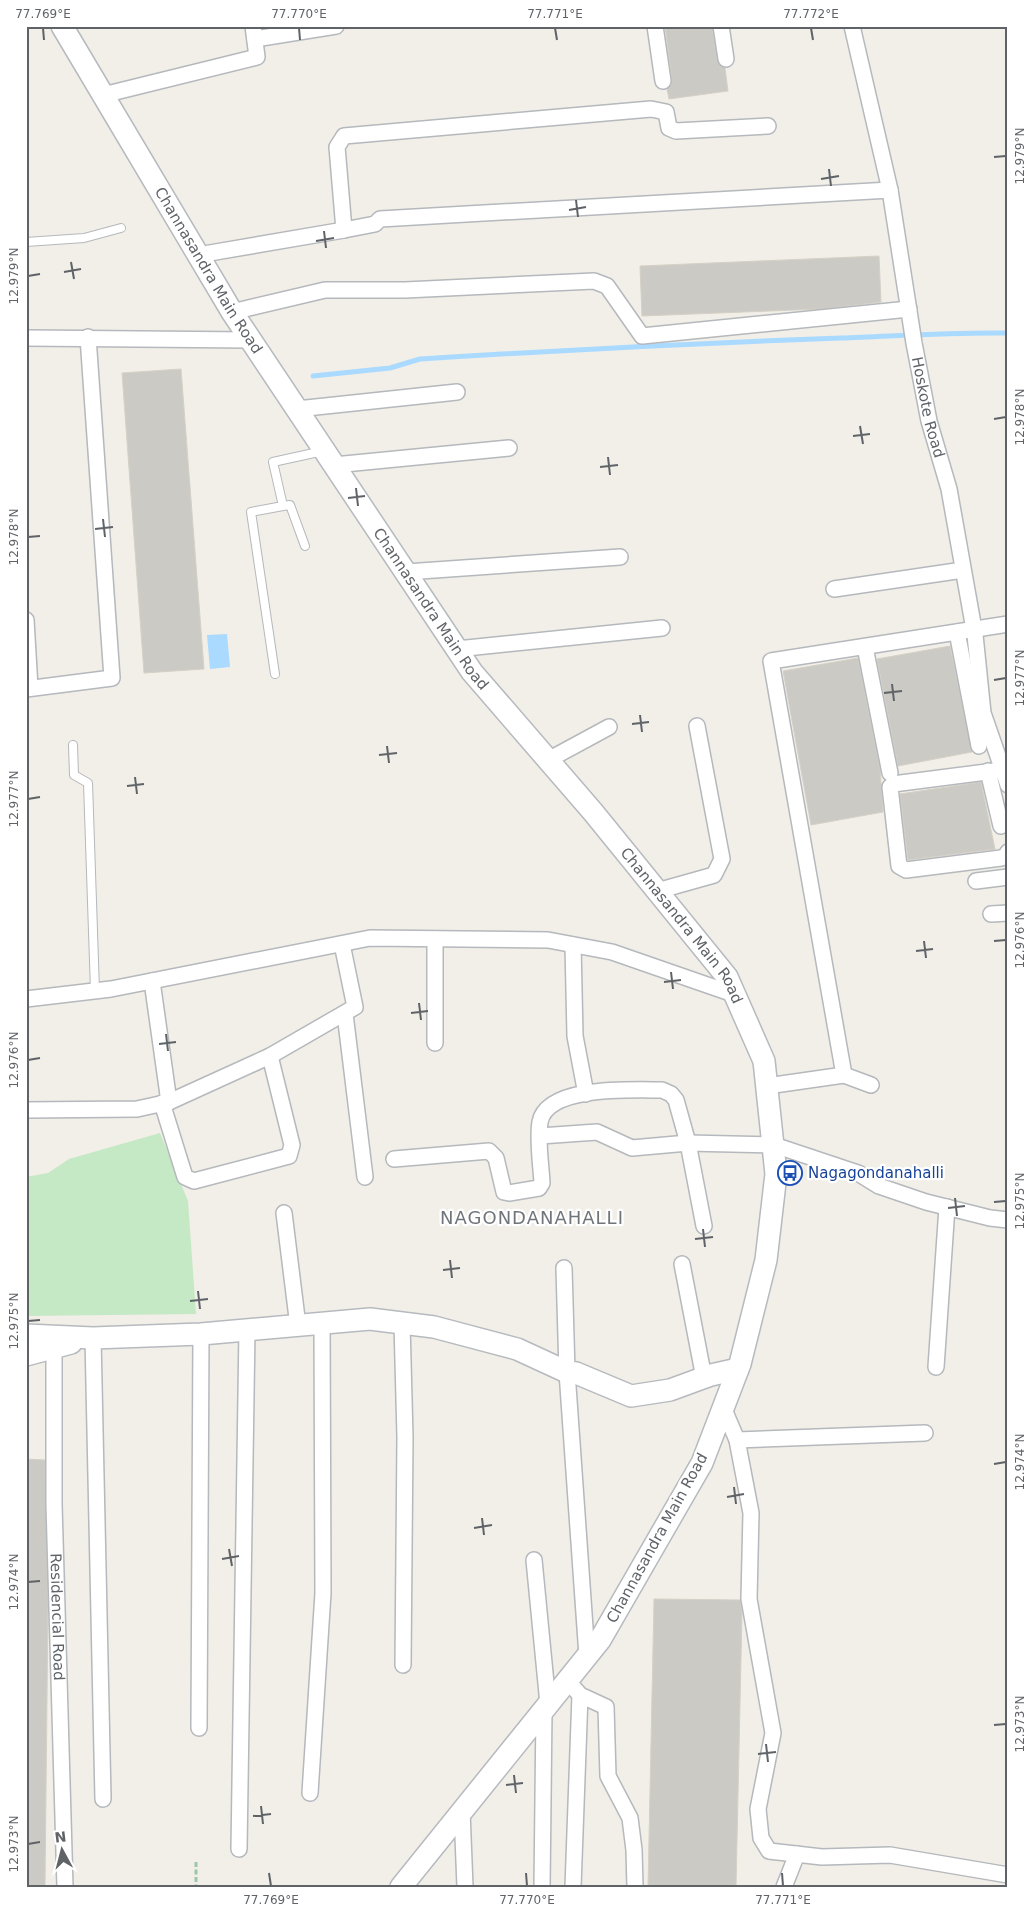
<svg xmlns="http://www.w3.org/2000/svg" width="1034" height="1913" font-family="'DejaVu Sans',sans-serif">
<rect width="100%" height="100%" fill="#f1efe8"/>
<path fill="#c5e8c5" d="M160,1133l28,68 8,113 -170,2v-139l22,-4 21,-14z"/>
<path fill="#aadaff" d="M227,634l3,33 -20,2 -3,-34z"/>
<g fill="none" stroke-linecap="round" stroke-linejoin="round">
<path stroke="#aadaff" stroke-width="5" d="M313,376l77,-8 30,-9c141,-9 281,-16 421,-21 56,-2 111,-6 167,-5"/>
</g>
<path fill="#cccac5" stroke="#d6d1c6" d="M665,26h47l5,34 2,5 6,3 3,23 -59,8 -2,-10 4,-4 1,-5z
M879,256l2,46 -60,7 -179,7 -2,-50z
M181,369l23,300 -60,4 -22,-300z
M950,646l22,106 -74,14 -21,-107z
M858,658l22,111 3,43 -72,13 -28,-154z
M981,782l14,67 -87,11 -8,-66z
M26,1459l19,1 3,145 -3,282h-19z
M654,1599l86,1 2,13 -6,274h-88z"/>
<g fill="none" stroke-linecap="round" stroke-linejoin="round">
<defs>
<path id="lane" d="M26,242l58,-4 37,-10
M283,506l7,-1 15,41
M275,674l-24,-162 32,-6 -10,-44 50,-11
M73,745l1,30 14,8 7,208"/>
<g id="street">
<path d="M655,26l8,55"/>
<path d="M721,26l5,33"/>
<path id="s1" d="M852,26l38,164 24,153 15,78 20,68 26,146 8,78 25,72"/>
<path d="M255,39l81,-13"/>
<path d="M103,95l154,-38 -4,-31"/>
<path d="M344,230l31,-6 5,-5 510,-29"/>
<path d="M198,255l146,-25 -7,-83 7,-11 307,-27 15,3 3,16 7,3 92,-5"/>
<path d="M232,312l93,-22h80l189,-9 13,5 35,50 267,-27"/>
<path d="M26,338l225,2"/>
<path d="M297,409l160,-17"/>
<path d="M334,465l175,-17"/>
<path d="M406,572l214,-15"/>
<path d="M834,589l129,-19"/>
<path d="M26,620l4,68"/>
<path d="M957,632l22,114"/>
<path d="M865,647l25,126"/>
<path d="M457,649l205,-21"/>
<path d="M26,689l86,-11 -24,-341"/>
<path d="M548,760l61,-33"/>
<path d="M1002,770l-109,14 -3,3 9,79 7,4 95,-12 4,-1 3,-5"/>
<path d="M988,771l13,55"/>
<path d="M976,881l32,-4"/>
<path d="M657,891l57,-16 8,-16 -25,-133"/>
<path d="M991,914l17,-1"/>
<path d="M573,945l2,91 11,58"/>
<path d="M152,981l17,121"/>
<path d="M26,999l85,-10 259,-51 178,2 64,12 124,43"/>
<path d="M345,1014l20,163"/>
<path d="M435,1043v-104"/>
<path d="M844,1075l-73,-414 237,-37"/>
<path d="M767,1086l77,-11 27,10"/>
<path d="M162,1103l23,74 9,4 95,-25 3,-11 -22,-89"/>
<path d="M26,1110l111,-1 32,-7 101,-46 85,-49 -13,-63"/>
<path d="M540,1136l57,-4 35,16 56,-5 86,2 84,28 21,13 47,16 64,16 18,2"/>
<path d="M394,1159l95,-8 7,7 8,34 5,1 30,-5 3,-5c-1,-19 -5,-42 -2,-61 7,-37 94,-32 122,-32l9,4 5,6 12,43 16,83"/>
<path d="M284,1213l14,113"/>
<path d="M682,1264l22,114"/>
<path d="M564,1268l3,104 20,284"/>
<path d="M402,1323l3,114 -2,228"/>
<path d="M93,1338l10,461"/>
<path id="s2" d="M54,1348v156l11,383"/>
<path d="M936,1367l11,-160"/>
<path d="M723,1407l14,33 14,73 -2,86 24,134 -15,76 3,29 8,13 53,6 68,-2 118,20"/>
<path d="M737,1440l188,-7"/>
<path d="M534,1560l14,144"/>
<path d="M567,1680l13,15 26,12 2,69 22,42 4,32 1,37"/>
<path d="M199,1728l2,-394"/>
<path d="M310,1793l13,-200 -1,-270"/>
<path d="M462,1811l3,76"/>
<path d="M239,1849l8,-519"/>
<path d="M542,1887l2,-177"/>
<path d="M573,1887l7,-192"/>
<path d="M784,1887l13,-33"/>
</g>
<g id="secondary">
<path id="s3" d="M62,26l170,286 240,360 121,140 134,165 37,84 12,113 -10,86 -26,104 -38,99 -102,177 -199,247"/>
<path d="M26,1335l67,3 108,-4 169,-15 64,8 83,22 50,23 9,1 55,23 39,-6 41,-15 27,-6"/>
<path d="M26,1355l45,-12"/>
</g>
</defs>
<use href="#lane" stroke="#b5b8bc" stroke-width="10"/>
<use href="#street" stroke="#b5b8bc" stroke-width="18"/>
<use href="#secondary" stroke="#b6babf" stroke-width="24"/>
<path stroke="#9cc7a9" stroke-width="3" stroke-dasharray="5 2.5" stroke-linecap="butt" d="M196,1862v25"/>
<use href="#lane" stroke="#fff" stroke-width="8"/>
<use href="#street" stroke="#fff" stroke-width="15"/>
<use href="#secondary" stroke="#fff" stroke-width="21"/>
</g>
<path fill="none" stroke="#5f6368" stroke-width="2" d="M43,28l1,12M299,28l1,12M555,28l2,12M811,28l2,12M994,157l12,-1M829,169l2,17M821,179l18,-3M576,200l2,17M569,210l17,-3M324,231l2,17M316,241l18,-3M71,262l3,17M64,272l17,-3M28,276l12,-2M994,419l12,-2M860,426l3,18M853,436l17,-2M608,457l2,18M600,467l18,-2M356,488l2,18M348,498l17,-2M103,519l2,18M95,529l18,-2M28,537l12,-1M994,680l12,-2M892,684l2,17M884,693l18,-2M640,715l2,17M632,724l17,-2M387,746l2,17M379,755l18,-2M135,777l2,17M127,786l17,-2M28,799l12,-2M924,941l2,17M994,941l12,-1M916,951l17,-2M671,972l2,17M664,982l17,-2M419,1003l2,17M411,1013l17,-2M166,1034l2,17M159,1044l17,-2M28,1060l12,-2M955,1198l2,18M994,1202l12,-1M948,1208l17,-2M703,1229l2,18M695,1239l18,-2M450,1260l2,18M443,1270l17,-2M198,1291l2,18M190,1301l18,-2M28,1321l12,-1M994,1464l12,-2M734,1487l2,17M727,1497l17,-3M482,1518l2,17M474,1528l18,-3M229,1549l3,17M222,1559l17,-3M28,1582l12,-1M994,1725l12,-1M766,1744l2,18M758,1754l18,-2M514,1775l2,18M506,1785l17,-2M261,1806l2,18M253,1816l18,-2M28,1844l12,-2M269,1873l2,13M526,1873l1,13M782,1873l1,13"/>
<defs>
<symbol id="bus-ring" viewBox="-11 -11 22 22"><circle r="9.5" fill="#fff" stroke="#1a4fb4" stroke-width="1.5"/><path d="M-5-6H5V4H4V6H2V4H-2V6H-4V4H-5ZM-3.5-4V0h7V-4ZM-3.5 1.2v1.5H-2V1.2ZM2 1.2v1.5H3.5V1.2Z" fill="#1a4fb4"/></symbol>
</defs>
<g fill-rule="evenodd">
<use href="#bus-ring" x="776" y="1159" width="28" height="28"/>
</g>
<g text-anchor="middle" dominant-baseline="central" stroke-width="4.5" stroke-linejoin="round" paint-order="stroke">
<g font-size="15" fill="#5f6368" stroke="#fff">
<text stroke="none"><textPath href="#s3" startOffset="285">Channasandra Main Road</textPath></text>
<text stroke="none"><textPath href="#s1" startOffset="389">Hoskote Road</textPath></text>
<text stroke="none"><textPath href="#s3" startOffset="690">Channasandra Main Road</textPath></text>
<text stroke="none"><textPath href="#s3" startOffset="1095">Channasandra Main Road</textPath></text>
<text transform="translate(657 1538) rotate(-61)">Channasandra Main Road</text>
<text stroke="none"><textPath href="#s2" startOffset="269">Residencial Road</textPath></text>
</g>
<g font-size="15" fill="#164399" stroke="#fff" text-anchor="start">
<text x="808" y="1173">Nagagondanahalli</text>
</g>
<g font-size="18" letter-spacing="1" fill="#70757a" stroke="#fff">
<text x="532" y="1217">NAGONDANAHALLI</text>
</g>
</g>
<rect width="1034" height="1913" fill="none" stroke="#ffffff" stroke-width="55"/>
<g transform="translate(62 1850) rotate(353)" stroke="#ffffff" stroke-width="4" paint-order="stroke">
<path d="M0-4L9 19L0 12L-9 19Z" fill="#5f6368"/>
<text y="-8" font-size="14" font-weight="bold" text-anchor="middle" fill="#5f6368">N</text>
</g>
<rect x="28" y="28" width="978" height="1858" fill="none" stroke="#5f6368" stroke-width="2"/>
<g font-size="12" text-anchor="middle" fill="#5f6368">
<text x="43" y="18">77.769°E</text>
<text x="299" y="18">77.770°E</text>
<text x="555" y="18">77.771°E</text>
<text x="811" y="18">77.772°E</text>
<text transform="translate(1020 156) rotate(-90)" y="4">12.979°N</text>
<text transform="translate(14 276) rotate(-90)" y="4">12.979°N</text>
<text transform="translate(1020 417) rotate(-90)" y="4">12.978°N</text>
<text transform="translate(14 537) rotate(-90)" y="4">12.978°N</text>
<text transform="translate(1020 678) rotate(-90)" y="4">12.977°N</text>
<text transform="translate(14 799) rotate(-90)" y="4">12.977°N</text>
<text transform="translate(1020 940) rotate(-90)" y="4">12.976°N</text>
<text transform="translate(14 1060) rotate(-90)" y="4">12.976°N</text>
<text transform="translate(1020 1201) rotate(-90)" y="4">12.975°N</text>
<text transform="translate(14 1321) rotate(-90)" y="4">12.975°N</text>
<text transform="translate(1020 1462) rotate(-90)" y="4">12.974°N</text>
<text transform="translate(14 1582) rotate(-90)" y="4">12.974°N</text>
<text transform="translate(1020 1724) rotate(-90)" y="4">12.973°N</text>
<text transform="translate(14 1844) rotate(-90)" y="4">12.973°N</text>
<text x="271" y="1904">77.769°E</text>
<text x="527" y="1904">77.770°E</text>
<text x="783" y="1904">77.771°E</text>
</g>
</svg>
